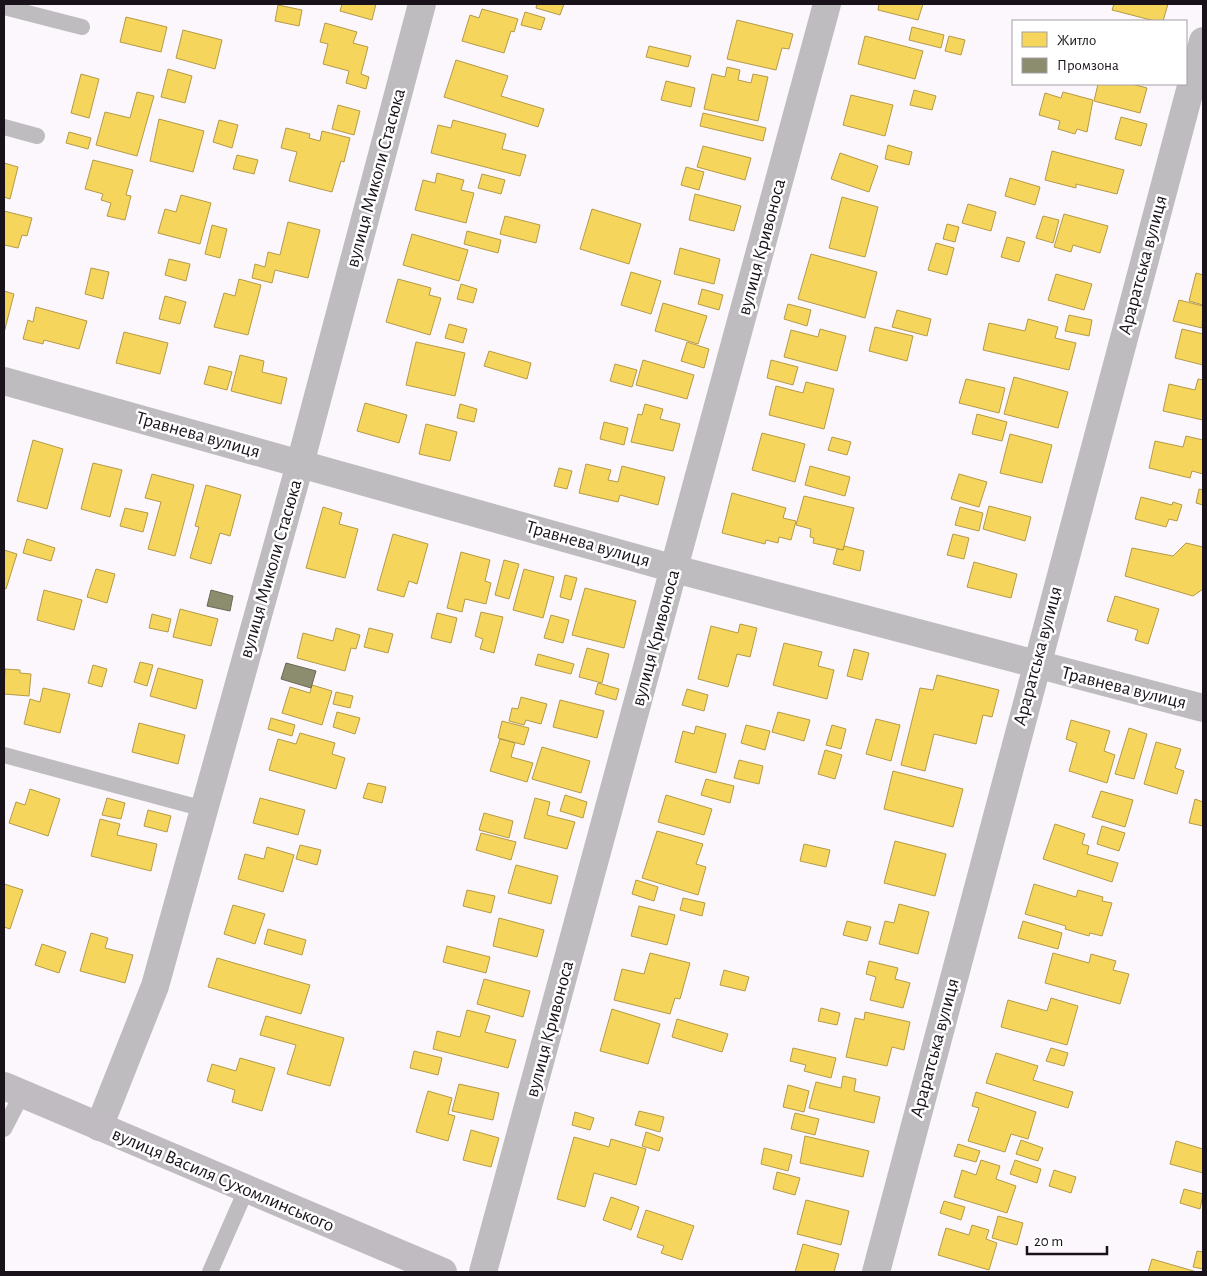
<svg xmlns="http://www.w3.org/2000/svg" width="1207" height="1276" font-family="'Alegreya Sans',sans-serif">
<rect width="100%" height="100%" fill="#fcf7fc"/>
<path fill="#f6d55c" stroke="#b49a48" d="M342,4h34l-4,16 -32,-9z
M537,4h27l-4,11 -24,-7z
M879,4h44l-5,16 -40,-10z
M1114,4h54l-5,17h-8l-43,-11z
M278,5l24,5 -3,16 -24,-5z
M482,9l36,10 -4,13 -3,-1 -7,22 -42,-12 8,-26 9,3z
M525,12l20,6 -4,12 -20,-5z
M126,17l41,10 -6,25 -41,-10z
M737,20l56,14 -4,15 -7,-1 -6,22 -49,-11z
M325,23l32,9 -4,11 15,4 -7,27 8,3 -3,12 -20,-6 3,-12 -26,-7 5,-20 -8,-2z
M912,27l32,8 -3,13 -32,-8z
M183,30l39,10 -7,29 -39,-11z
M865,36l58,15 -8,28 -57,-15z
M949,36l16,4 -4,15 -16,-4z
M649,46l42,10 -3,11 -42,-10z
M456,60l52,16 -7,20 43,13 -6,18 -94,-30z
M727,67l13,3 -2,10 13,3 2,-9 15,3 -10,44 -54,-12 8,-35 13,3z
M168,69l24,7 -7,27 -24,-6z
M81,74l18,5 -10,39 -18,-5z
M666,81l29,7 -4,19 -30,-7z
M1098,84h34l15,4 -7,25 -46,-12z
M914,90l22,6 -4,14 -22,-5z
M137,92l17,4 -17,60 -41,-11 9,-33 25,6z
M1063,92l30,8 -6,32 -10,-3 -2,5 -17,-5 2,-8 -21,-6 6,-22 16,5z
M851,95l42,10 -8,31 -42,-11z
M338,105l22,6 -6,24 -22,-6z
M703,113l63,15 -3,13 -63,-15z
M1121,117l26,7 -6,22 -26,-7z
M159,119l45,12 -11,41 -43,-11z
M219,120l19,5 -6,23 -19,-6z
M453,120l53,14 -4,15 24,6 -6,21 -89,-23 7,-28 13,3z
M286,128l24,6 -1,4 11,3 2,-10 28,7 -6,24 -3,-1 -9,31 -43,-11 8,-29 -16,-4z
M69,132l22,6 -3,11 -22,-6z
M888,145l24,7 -3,13 -24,-6z
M703,146l48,12 -6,22 -48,-13z
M1052,151l72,19 -7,24 -41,-10v4l-31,-8z
M840,153l38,13 -9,26 -38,-13z
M237,155l21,5 -4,14 -21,-5z
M93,160l40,10 -7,25 5,1 -6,24 -18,-4 4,-13 -10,-3 2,-6 -18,-5z
M4,163l14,4 -8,32 -6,-2z
M686,167l18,5 -5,18 -18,-5z
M437,173l27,7 -3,10 13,3 -8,30 -51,-13 8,-30 12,3z
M482,174l23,6 -4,14 -23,-6z
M1010,178l30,9 -5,18 -30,-9z
M695,194l46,12 -7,25 -45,-11z
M181,195l30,8 -11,41 -42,-11 7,-24 11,3z
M842,197l36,10 -13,50 -36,-9z
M968,204l28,8 -5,19 -29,-8z
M592,209l49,15 -12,40 -49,-15z
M4,211l28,7 -5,18 -5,-1 -4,13 -14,-3z
M1064,214l44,12 -8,27 -27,-8 -2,7 -17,-5z
M505,216l35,9 -4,18 -36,-9z
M1043,216l16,4 -6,23 -17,-5z
M288,222l32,8 -12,48 -33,-8 -3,13 -20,-5 3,-14 10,3 3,-15 12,3z
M947,224l12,3 -4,15 -12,-3z
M212,225l15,4 -7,29 -15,-4z
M467,231l34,9 -3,13 -34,-9z
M412,234l56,16 -9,31 -56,-16z
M1007,237l18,5 -6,20 -18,-5z
M936,243l18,5 -7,27 -19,-5z
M680,248l40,11 -6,25 -40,-10z
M811,254l66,18 -12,46 -67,-19z
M169,259l21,5 -4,17 -21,-6z
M91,268l18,4 -6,27 -18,-5z
M631,272l30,9 -10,33 -30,-9z
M1196,273l7,2v30l-14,-4z
M1056,274l36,10 -8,26 -36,-10z
M239,279l22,6 -13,50 -34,-8 10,-34 11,3z
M398,279l33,9 -2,7 12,3 -11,37 -44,-13z
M461,284l16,5 -4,14 -16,-4z
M702,289l21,6 -4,15 -21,-6z
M4,291l10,3 -10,39z
M165,296l21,6 -6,22 -21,-5z
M1179,300l24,6 -1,22 -29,-7z
M663,303l44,13 -9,28 -43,-13z
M788,304l23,6 -4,16 -23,-7z
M36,307l51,14 -8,28 -35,-9 -1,4 -20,-5 5,-19 5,2z
M897,310l34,9 -4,17 -35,-9z
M1069,315l23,5 -3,16 -24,-5z
M1028,319l30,8 -3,11 21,5 -7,27 -86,-20 6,-27 36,8z
M449,324l18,5 -4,14 -18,-5z
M875,327l38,9 -6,25 -38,-10z
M820,329l26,7 -9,35 -53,-14 7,-27 27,7z
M1182,329l21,5v31l-28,-7z
M124,332l44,11 -8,31 -44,-11z
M416,342l49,11 -10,43 -49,-11z
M687,342l22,7 -5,19 -23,-7z
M489,351l42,12 -4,16 -43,-13z
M240,355l24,6 -2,11 25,6 -6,26 -50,-13z
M643,360l51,15 -7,24 -51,-14z
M771,360l27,7 -5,18 -26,-7z
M615,364l22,6 -5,17 -22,-6z
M209,366l23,6 -5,18 -23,-6z
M1014,377l54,15 -10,36 -54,-14z
M966,379l39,9 -6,25 -40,-10z
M1198,379l5,1v40l-40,-9 6,-27 26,6z
M806,382l28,7 -10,40 -55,-14 7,-29 27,7z
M365,403l42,12 -8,28 -42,-12z
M460,404l17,5 -3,13 -17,-4z
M645,404l18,5 -3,10 20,5 -7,27 -42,-9 7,-28 4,1z
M977,414l30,8 -5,19 -30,-7z
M604,422l24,6 -4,17 -24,-6z
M426,424l31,8 -7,29 -31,-7z
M762,433l43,11 -10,38 -43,-12z
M1010,434l42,11 -10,38 -42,-10z
M1186,436l17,4v34l-11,-3 -2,7 -41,-10 6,-27 28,6z
M832,437l19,5 -4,13 -19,-5z
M33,440l30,9 -16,60 -30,-8z
M93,463l29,7 -12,47 -29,-8z
M586,464l25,6 -3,10 10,2 4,-16 43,11 -7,28 -38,-10 -2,7 -39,-9z
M810,466l40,11 -5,19 -40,-11z
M559,468l13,3 -5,18 -13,-3z
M152,474l42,11 -19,71 -27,-7 13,-47 -16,-4z
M959,474l28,8 -8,25 -28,-8z
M206,485l35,10 -11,41 -10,-3 -9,31 -21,-6 9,-31 -4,-1z
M1199,489l4,1v15l-7,-2z
M732,493l54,15 -3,10 13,3 -5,19 -12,-3 -1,6 -12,-3 -1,4 -43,-11z
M804,496l50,12 -11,42 -30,-7 1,-5 -4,-1 1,-8 -15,-4z
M1141,497l31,8 1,-3 9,3 -5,16 -8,-2 -3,8 -31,-8z
M989,506l42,11 -6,24 -42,-12z
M323,507l19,6 -3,11 19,5 -13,49 -39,-10z
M960,507l23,6 -4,18 -24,-6z
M125,508l23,5 -5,19 -23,-6z
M393,534l35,10 -11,40 -8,-3 -5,16 -27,-7z
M953,534l16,4 -5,21 -17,-4z
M27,539l28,9 -4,13 -28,-8z
M1186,543l17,4v42l-10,7 -68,-20 7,-28 41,8z
M844,546l20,5 -4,20 -27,-7 4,-15 6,1z
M4,550l13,4 -11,35 -2,-1z
M461,552l29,8 -5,21 6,2 -5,21 -21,-5 -3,13 -15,-4z
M504,560l15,4 -10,35 -14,-4z
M974,562l43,12 -6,24 -44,-11z
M96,569l19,5 -8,29 -20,-6z
M524,569l30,8 -11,41 -30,-8z
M565,575l12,3 -6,22 -11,-3z
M585,588l51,13 -12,47 -52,-13z
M44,590l38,10 -8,30 -37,-10z
M1115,596l44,13 -11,35 -13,-4 3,-10 -31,-9z
M180,609l38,10 -7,27 -38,-9z
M481,612l22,5 -9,36 -14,-4 3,-10 -8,-3z
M437,613l20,5 -6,25 -20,-5z
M152,614l19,5 -3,13 -19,-4z
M551,615l18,5 -6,23 -19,-5z
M740,624l17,4 -7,29 -13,-3 -9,33 -30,-8 13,-53 27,7z
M336,628l24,7 -4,14 -5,-1 -6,23 -48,-13 6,-25 30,8z
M369,628l24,6 -5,19 -24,-6z
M784,643l38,9 -4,14 16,4 -7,29 -54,-14z
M587,648l22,6 -7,29 -23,-6z
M854,649l15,4 -7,27 -15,-4z
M538,654l36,10 -3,10 -36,-9z
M140,662l13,3 -6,21 -13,-4z
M93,665l14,4 -5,18 -14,-4z
M158,668l45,12 -7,29 -46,-13z
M5,669l15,1v3l11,1 -2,22 -25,-2z
M937,675l62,15 -7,27 -9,-2 -7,29 -42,-10 -9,37 -24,-6 19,-77 13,2z
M598,683l21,6 -3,11 -21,-6z
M312,685l20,6 -10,34 -40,-12 8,-26 20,6z
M43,688l27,6 -10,39 -36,-9 6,-25 10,3z
M687,689l21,6 -4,16 -22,-6z
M336,692l17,4 -3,12 -17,-4z
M521,697l26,7 -6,20 -15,-4 -2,5 -15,-4 3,-13 6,1z
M560,700l44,11 -7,27 -44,-11z
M337,712l23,6 -5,16 -22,-7z
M778,712l32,8 -6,21 -32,-9z
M271,718l24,7 -3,11 -24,-7z
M876,719l24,6 -9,36 -25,-7z
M1071,720l39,11 -6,20 11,4 -8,28 -38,-12 8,-28 -11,-4z
M502,721l27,7 -5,17 -26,-7z
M139,723l46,12 -7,29 -46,-12z
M746,725l24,6 -5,19 -24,-7z
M832,725l14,4 -5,20 -15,-4z
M696,726l30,8 -10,39 -41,-11 8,-31 11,3z
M1129,728l18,6 -13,45 -19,-5z
M300,733l35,10 -3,11 13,4 -9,31 -67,-19 9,-31 18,5z
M500,739l15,4 -4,14 22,6 -6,19 -37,-11z
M1156,742l25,7 -6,19 9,3 -7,23 -33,-10z
M542,747l48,14 -9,32 -49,-14z
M825,750l17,5 -7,24 -17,-5z
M739,760l24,6 -4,18 -25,-6z
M893,771l70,18 -10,38 -69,-18z
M706,779l28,7 -4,17 -29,-8z
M368,783l18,4 -4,16 -19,-5z
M30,789l30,10 -12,37 -39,-13 7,-21 9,3z
M1101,791l32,9 -8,27 -33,-10z
M565,795l22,7 -4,16 -23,-7z
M666,795l46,14 -8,26 -46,-13z
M107,798l18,5 -4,16 -19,-4z
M260,798l45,12 -7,25 -45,-12z
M535,798l15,4 -3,13 28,7 -8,27 -43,-11z
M1195,799l8,3v24l-14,-3z
M148,810l23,6 -4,16 -23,-6z
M484,813l29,8 -4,17 -30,-8z
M100,819l20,5 -3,11 40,9 -6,27 -60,-15z
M1055,824l30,10 -3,10 7,2 -2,8 31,9 -6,19 -69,-23z
M1102,826l23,7 -6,18 -22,-7z
M657,831l46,13 -7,20 10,3 -8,28 -56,-17z
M481,833l35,9 -5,18 -35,-10z
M895,841l51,13 -11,42 -51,-13z
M804,844l26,6 -4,17 -26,-6z
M300,845l21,5 -4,15 -21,-6z
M267,847l27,8 -11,37 -45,-13 7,-25 19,5z
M516,865l42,11 -7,28 -43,-11z
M636,880l22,7 -4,14 -22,-7z
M4,884l19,6 -13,39 -6,-2z
M1034,884l42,13 2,-7 25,7 -1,4 10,2 -10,33 -12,-3 -1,3 -24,-7 1,-3 -41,-12z
M467,890l28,6 -4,17 -28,-7z
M683,898l22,5 -3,13 -22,-6z
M899,904l30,8 -11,42 -39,-10 6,-23 9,2z
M233,905l32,9 -10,30 -31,-10z
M639,906l36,9 -8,30 -36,-9z
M499,918l45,12 -7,27 -44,-11z
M847,921l24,6 -4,14 -24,-6z
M1023,921l39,12 -4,16 -40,-11z
M268,929l38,11 -4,15 -38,-11z
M91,933l17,5 -3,10 28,7 -8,28 -45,-12z
M42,944l24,8 -7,21 -24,-8z
M447,946l43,11 -4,16 -43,-11z
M650,953l40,10 -10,36 -5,-1 -5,16 -56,-14 8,-31 22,5z
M1053,953l36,10 2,-9 25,7 -3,9 16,4 -9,30 -75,-21z
M217,958l93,27 -9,29 -93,-27z
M869,961l29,7 -3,11 15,4 -7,25 -33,-8 6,-23 -10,-3z
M724,970l25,7 -4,14 -25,-6z
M484,979l46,12 -7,26 -46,-13z
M1051,998l27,8 -11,39 -66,-18 7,-27 39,11z
M821,1008l19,5 -3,12 -19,-4z
M612,1009l48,15 -12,40 -48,-13z
M467,1010l23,6 -5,16 31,8 -8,28 -75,-19 4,-18 23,6z
M865,1012l45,10 -6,28 -12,-3 -5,19 -41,-9 9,-39 9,2z
M266,1016l78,22 -14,48 -43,-12 9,-29 -36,-10z
M677,1019l51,15 -6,18 -50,-15z
M793,1048l43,10 -5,20 -27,-7 2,-6 -16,-4z
M1051,1048l17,5 -4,13 -18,-5z
M414,1051l28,7 -4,17 -28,-7z
M996,1053l42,13 -5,14 40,12 -5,16 -82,-25z
M240,1058l35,10 -13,43 -30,-9 3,-12 -28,-9 5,-17 24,7z
M843,1076l13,3 -2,12 26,6 -6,26 -65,-15 7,-26 25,6z
M459,1084l40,9 -6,27 -41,-9z
M788,1085l21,6 -5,21 -21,-5z
M428,1091l24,7 -4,16 7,2 -7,25 -32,-9z
M976,1092l60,20 -8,27 -17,-5 -6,18 -37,-11 11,-33 -7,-2z
M639,1111l25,6 -4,15 -25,-7z
M575,1112l19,6 -4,12 -18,-5z
M795,1113l24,6 -4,16 -24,-6z
M471,1130l28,8 -8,29 -28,-7z
M646,1132l17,6 -4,13 -17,-5z
M805,1136l64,15 -6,26 -63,-14z
M574,1137l35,10 2,-8 35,10 -10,36 -42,-12 -9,34 -28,-8z
M1021,1140l22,8 -5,13 -22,-7z
M1176,1141l27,8v24l-33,-9z
M958,1144l22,7 -4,11 -22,-6z
M764,1148l28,7 -4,16 -27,-7z
M981,1160l19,6 -4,13 20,7 -9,27 -53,-16 8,-27 14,5z
M1015,1160l26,9 -4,14 -27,-9z
M1054,1170l22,7 -5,16 -22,-7z
M777,1172l23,6 -5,17 -22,-6z
M1184,1189l19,5 -3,15 -20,-6z
M611,1197l28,10 -8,23 -28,-10z
M806,1200l43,11 -8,34 -44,-11z
M944,1201l21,6 -4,13 -21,-7z
M646,1210l48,16 -12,34 -21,-7 3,-7 -27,-9z
M998,1216l25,7 -6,22 -25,-7z
M972,1225l17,5 -3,9 11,4 -8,27 -51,-15 8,-27 23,7z
M803,1244l36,10 -5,18h-39z
M1197,1251l6,1v17l-10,-2z
M1152,1259l45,13h-49z"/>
<path fill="#8c8c6e" stroke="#6a6755" d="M211,590l22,6 -3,15 -23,-5z
M286,663l30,8 -5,17 -30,-9z"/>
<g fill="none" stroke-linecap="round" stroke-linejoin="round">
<path stroke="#bfbcc0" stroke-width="16" d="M4,7l78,20
M4,127l33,9
M4,755l200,54
M4,1129l18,-35
M210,1272l36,-82"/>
<path stroke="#bfbcc0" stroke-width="28" d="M4,381l671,188 528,139
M99,1127l56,-141 145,-522 122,-460
M483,1272l344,-1268
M876,1272l327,-1231"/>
<path stroke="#bfbbc0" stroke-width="28" d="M4,1086l439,186"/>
</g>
<g text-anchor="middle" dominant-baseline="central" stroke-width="5" stroke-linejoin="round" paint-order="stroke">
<g font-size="19" fill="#19121a" stroke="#fff">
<text transform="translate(376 178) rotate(-75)">вулиця Миколи Стасюка</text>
<text transform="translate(762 247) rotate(-75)">вулиця Кривоноса</text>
<text transform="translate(1143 265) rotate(-75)">Араратська вулиця</text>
<text transform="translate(198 435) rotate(16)">Травнева вулиця</text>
<text transform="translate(588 544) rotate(16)">Травнева вулиця</text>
<text transform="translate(271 569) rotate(-74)">вулиця Миколи Стасюка</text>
<text transform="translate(656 638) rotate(-75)">вулиця Кривоноса</text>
<text transform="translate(1038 656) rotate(-75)">Араратська вулиця</text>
<text transform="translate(1124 688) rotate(14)">Травнева вулиця</text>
<text transform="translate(550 1029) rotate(-75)">вулиця Кривоноса</text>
<text transform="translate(935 1048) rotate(-75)">Араратська вулиця</text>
<text transform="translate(223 1180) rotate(23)">вулиця Василя Сухомлинського</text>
</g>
</g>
<rect width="1207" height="1276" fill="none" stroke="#19121a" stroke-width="10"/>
<rect x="1012" y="20" width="175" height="65" fill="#ffffff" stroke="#a3a0a3"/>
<rect x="1022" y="32" width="25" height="15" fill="#f6d55c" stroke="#a3a0a3"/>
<text x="1057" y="45" font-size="15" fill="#19121a">Житло</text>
<rect x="1022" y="58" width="25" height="15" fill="#8c8c6e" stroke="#a3a0a3"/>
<text x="1057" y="70" font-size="15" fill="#19121a">Промзона</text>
<path d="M1027 1246v8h80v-8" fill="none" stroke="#19121a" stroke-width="2.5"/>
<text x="1034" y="1246" font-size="15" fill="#19121a" stroke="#ffffff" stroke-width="4" paint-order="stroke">20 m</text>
</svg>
